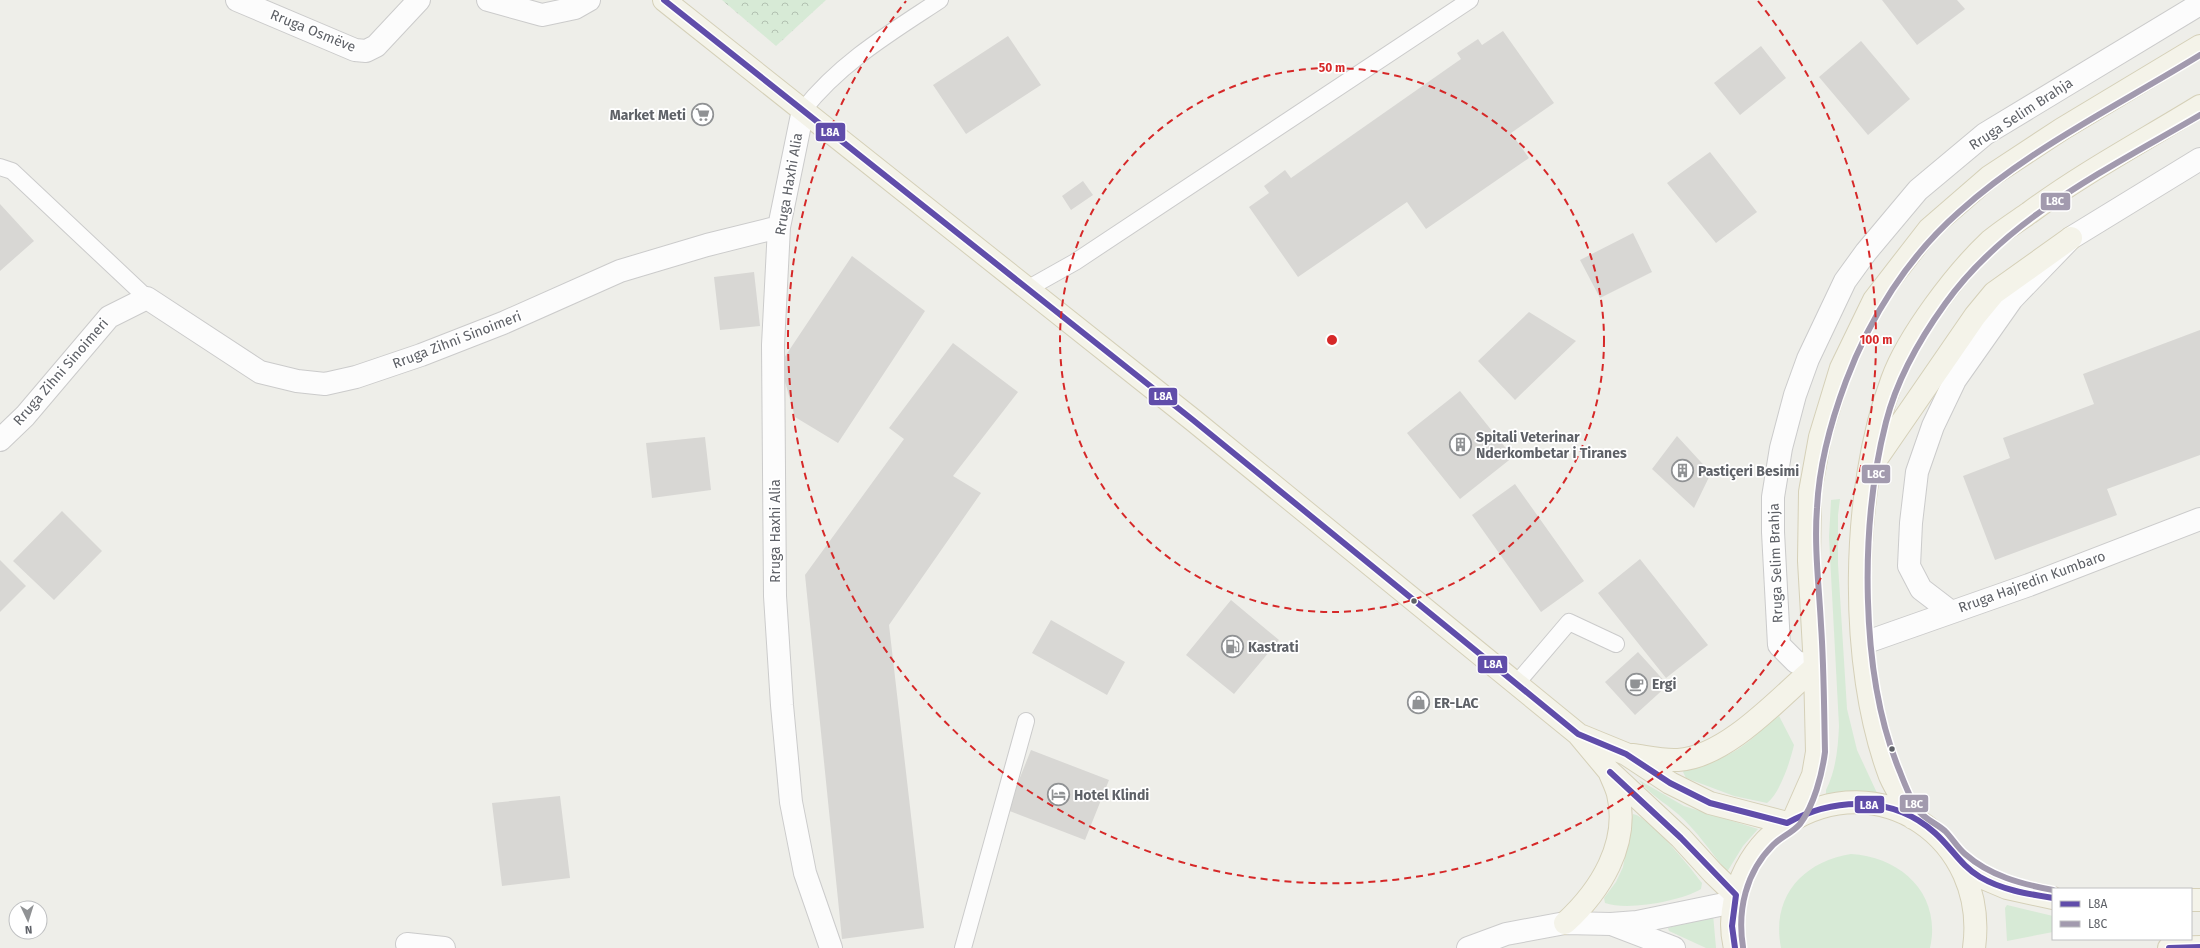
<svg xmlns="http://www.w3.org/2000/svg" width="2200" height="948" font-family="'Fira Sans',sans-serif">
<defs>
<pattern id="forest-crowns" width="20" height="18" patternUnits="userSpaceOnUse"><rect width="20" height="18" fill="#d7ead6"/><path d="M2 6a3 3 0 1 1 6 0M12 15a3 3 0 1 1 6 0" fill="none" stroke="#b2c1b1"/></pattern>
</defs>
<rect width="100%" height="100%" fill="#eeeee9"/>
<path fill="#d7ead6" d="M1840,499l-2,16v49l9,145 10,41 20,43 -25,-2 -26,4v-5c10,-20 12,-42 13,-64l-10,-189 2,-37z
M1778,714l16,31c-4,17 -14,48 -27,58l-33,-7 -48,-18 -3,-6 3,-4c38,-7 64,-21 87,-53z
M1639,780l45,26 74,23 -15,17 -16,26c-16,-20 -30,-41 -49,-58 -14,-12 -29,-20 -39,-34z
M1633,814c17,3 58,54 69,69l-1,6c-20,12 -73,22 -96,14l-1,-5 12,-16 7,-15z
M1851,854c51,3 91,41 79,94h-149c-10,-51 21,-86 70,-94z
M2007,905l46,11v16l-46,9 -2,-33z
M1713,914l3,34h-10l-37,-17 -1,-3z"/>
<path fill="url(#forest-crowns)" d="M722,0h104l-50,46z"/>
<path fill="#d8d7d4" d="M1882,0h75l8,9 -48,36z
M1503,31l51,72 -43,30 18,25 -103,71 -19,-27 -109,75 -49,-70 20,-14 -5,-7 21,-16 6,8 170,-119 -4,-6 21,-14 4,6z
M1008,36l33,49 -75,49 -33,-49z
M1861,41l49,58 -42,36 -49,-58z
M1761,46l25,32 -46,37 -26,-32z
M1710,152l47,60 -41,31 -49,-60z
M1083,181l10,14 -22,15 -9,-14z
M0,204l34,37 -34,30z
M1633,233l19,39 -52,26 -20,-38z
M852,256l73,55 -87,132 -43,-26 -15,-53z
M754,272l6,54 -40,4 -6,-53z
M1529,312l47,29 -61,59 -37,-39z
M2200,330v125l-93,34 10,26 -122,45 -32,-84 47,-18 -7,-20 91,-34 -11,-30z
M953,343l65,49 -65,84 28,17 -92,132 35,303 -82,11 -37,-364 99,-136 -15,-11z
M1460,391l53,66 -53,42 -53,-66z
M1677,436l34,37 -17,35 -42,-39z
M705,437l6,53 -59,8 -6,-55z
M1515,484l69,97 -43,31 -69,-97z
M62,511l40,40 -48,49 -41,-39z
M1640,559l68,86 -42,33 -68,-85z
M0,560l26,26 -26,26z
M1231,600l48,40 -45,54 -48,-39z
M1051,620l74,42 -18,33 -75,-42z
M1638,652l30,33 -33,30 -30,-33z
M1031,750l78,30 -24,60 -78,-30z
M560,796l10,82 -68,8 -10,-83z"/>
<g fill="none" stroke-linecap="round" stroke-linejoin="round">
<defs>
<path id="lane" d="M803,110c38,-48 87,-77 137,-110
M0,167l12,4 135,127
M1027,289l48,-27 395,-262
M1517,683l52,-61 47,22
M963,948l63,-227"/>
<path id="street" d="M237,0l118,50 11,1 10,-5 43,-46
M488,0l54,15 33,-7 14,-8
M803,110l-24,117 -6,118 2,251 7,109 9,97 14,71 26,75
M0,440l25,-24 84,-99 38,-19 113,74 37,9 28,3 31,-7 65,-22 82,-32 117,-52 87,-26 72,-18
M1951,612l-30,-23 -12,-23 2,-43 6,-51 16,-46 22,-46 57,-81 59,-61 129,-79
M1864,643l165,-58 171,-66
M1815,667l-19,-5 -17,-17 -6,-113v-35l8,-49 14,-53 13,-36 37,-78 21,-29 52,-62 67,-56 215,-130
M407,944l37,4"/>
<path id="secondary" d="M1614,925l60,23
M1468,948l38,-14 59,-11 46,1 26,-2 97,-20"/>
<path id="primary" d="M664,0l529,420 385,314 30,36 73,68 32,35 23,22
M1873,464l102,-148 19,-23 77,-55
M1582,736l44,18 44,29 40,20 77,20
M1632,755c15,2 31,6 46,5 49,-3 102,-63 137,-93
M1794,818l19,-43 4,-23 -2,-85 -6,-106 1,-69 10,-55 21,-69 33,-68 55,-71 60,-52 73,-48 138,-83
M1913,818c-7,-14 -17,-28 -23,-42 -42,-111 -39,-286 2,-396 16,-44 64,-107 98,-139 12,-10 26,-19 39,-28 54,-40 114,-72 171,-107
M1959,860l22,17 26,11 46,10
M2191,900h9
M1565,923c35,-32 65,-79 53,-129 -2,-8 -6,-15 -9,-23
M1735,948c-6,-24 -2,-49 7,-71 9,-21 24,-40 44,-53 93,-61 203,15 188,124
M2169,948l31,-1"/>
</defs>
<use href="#lane" stroke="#cbcbcb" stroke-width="18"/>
<use href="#street" stroke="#cbcbcb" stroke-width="24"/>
<use href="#secondary" stroke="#ccc" stroke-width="24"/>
<use href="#primary" stroke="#d5d0b8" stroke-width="24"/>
<use href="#lane" stroke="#fcfcfc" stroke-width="16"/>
<use href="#street" stroke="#fcfcfc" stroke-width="22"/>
<use href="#secondary" stroke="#fcfcfc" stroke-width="22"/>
<use href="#primary" stroke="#f4f3e9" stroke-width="22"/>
<defs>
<path id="bus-1" d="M664,0l529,420 385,314 48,20 44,29 40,20 77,20c47,-26 106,-28 148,10 16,14 26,33 45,44 22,13 48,17 73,21
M1610,772l71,66 55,57 -4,31 3,22
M2169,948l31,-1"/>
<path id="bus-2" d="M2053,890c-32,-6 -63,-14 -88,-36 -8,-7 -13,-16 -20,-23 -9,-8 -21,-12 -28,-22 -7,-11 -12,-24 -17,-37 -41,-98 -40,-248 -14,-350 11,-43 33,-82 59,-118 62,-87 165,-136 255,-189
M1743,947c-6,-37 3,-75 30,-102 8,-8 19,-12 27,-21 14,-19 22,-49 25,-72 -1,-42 -1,-85 -4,-127 -2,-39 -7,-78 -4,-117 2,-43 14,-87 29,-127 24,-64 62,-124 113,-169 71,-64 160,-107 241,-157"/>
</defs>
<use href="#bus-1" stroke="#fff" stroke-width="9"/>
<use href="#bus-2" stroke="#fff" stroke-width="9"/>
<use href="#bus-1" stroke="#604daa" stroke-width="6"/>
<use href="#bus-2" stroke="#a29aae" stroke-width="6"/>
</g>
<g fill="none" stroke="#d62828" stroke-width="2" stroke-dasharray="7 5">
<circle cx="1332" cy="340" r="272"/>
<path d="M1758 1A544 544 0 1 1 906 1"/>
</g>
<defs>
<symbol id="supermarket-ring" viewBox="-11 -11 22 22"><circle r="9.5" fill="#fff" stroke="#909294" stroke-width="1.5"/><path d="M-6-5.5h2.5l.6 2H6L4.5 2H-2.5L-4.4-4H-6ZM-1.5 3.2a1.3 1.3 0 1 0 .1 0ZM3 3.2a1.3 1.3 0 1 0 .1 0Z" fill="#909294"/></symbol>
<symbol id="building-ring" viewBox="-11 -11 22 22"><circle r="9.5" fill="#fff" stroke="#909294" stroke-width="1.5"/><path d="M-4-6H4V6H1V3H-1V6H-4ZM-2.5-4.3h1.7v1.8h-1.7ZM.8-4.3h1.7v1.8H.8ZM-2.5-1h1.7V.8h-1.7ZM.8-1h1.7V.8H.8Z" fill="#909294"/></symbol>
<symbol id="fuel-ring" viewBox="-11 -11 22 22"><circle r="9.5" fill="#fff" stroke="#909294" stroke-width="1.5"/><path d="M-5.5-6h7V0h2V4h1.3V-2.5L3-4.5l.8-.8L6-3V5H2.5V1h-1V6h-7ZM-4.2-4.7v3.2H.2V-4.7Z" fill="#909294"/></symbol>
<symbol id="cafe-ring" viewBox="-11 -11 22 22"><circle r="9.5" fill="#fff" stroke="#909294" stroke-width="1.5"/><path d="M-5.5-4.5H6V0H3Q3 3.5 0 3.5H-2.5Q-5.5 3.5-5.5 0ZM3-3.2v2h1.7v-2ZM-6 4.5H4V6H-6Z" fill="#909294"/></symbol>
<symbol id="shop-ring" viewBox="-11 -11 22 22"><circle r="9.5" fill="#fff" stroke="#909294" stroke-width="1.5"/><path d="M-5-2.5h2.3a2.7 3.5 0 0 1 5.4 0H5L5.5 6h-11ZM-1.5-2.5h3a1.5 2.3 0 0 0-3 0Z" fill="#909294"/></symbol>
<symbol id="hotel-ring" viewBox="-11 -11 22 22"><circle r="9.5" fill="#fff" stroke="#909294" stroke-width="1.5"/><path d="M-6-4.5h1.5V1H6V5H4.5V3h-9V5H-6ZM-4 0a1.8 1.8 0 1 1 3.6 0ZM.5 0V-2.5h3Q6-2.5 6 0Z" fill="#909294"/></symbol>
</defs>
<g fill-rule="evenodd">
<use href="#supermarket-ring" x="690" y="102" width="25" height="25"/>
<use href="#building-ring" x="1448" y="432" width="25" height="25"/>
<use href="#building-ring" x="1670" y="458" width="25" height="25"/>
<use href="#fuel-ring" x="1220" y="634" width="25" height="25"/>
<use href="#cafe-ring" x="1624" y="672" width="25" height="25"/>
<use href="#shop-ring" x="1406" y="690" width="25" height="25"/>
<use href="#hotel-ring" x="1046" y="782" width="25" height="25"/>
</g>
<g fill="#5e6167" stroke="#fff" stroke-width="1.5">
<circle cx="1414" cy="601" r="3.5"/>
<circle cx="1892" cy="749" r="3.5"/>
</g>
<g text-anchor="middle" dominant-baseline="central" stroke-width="3.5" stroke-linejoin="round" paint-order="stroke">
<g font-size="14" fill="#5e6167" stroke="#fff">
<text transform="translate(313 31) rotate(22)">Rruga Osmëve</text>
<text transform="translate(2021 114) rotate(-33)">Rruga Selim Brahja</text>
<text transform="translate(789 184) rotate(-80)">Rruga Haxhi Alia</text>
<text transform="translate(457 340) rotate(-21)">Rruga Zihni Sinoimeri</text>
<text transform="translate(61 372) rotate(-49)">Rruga Zihni Sinoimeri</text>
<text transform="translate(775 531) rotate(-90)">Rruga Haxhi Alia</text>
<text transform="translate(1776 563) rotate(-92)">Rruga Selim Brahja</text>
<text transform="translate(2032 582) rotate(-20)">Rruga Hajredin Kumbaro</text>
</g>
<g font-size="14" font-weight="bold" fill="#5e6167" stroke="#fff" text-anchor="start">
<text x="686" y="115" text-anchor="end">Market Meti</text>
<text x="1476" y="437">Spitali Veterinar<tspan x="1476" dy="16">Nderkombetar i Tiranes</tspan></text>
<text x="1698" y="471">Pastiçeri Besimi</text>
<text x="1248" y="647">Kastrati</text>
<text x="1652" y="684">Ergi</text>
<text x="1434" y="703">ER-LAC</text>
<text x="1074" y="795">Hotel Klindi</text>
</g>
</g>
<circle cx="1332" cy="340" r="6" fill="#d62828" stroke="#fff" stroke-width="2"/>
<g font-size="12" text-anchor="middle" font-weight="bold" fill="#d62828" stroke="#fff" stroke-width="3.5" stroke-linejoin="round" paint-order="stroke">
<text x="1332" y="72">50 m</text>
<text x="1876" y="344">100 m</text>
</g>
<g stroke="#fff" stroke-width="1.5">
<rect x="815" y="122" width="31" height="20" rx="4" fill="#604daa"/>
<rect x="2040" y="192" width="31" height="19" rx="4" fill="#a29aae"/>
<rect x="1148" y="387" width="30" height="19" rx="4" fill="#604daa"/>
<rect x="1861" y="464" width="30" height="20" rx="4" fill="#a29aae"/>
<rect x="1477" y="655" width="31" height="19" rx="4" fill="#604daa"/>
<rect x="1899" y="794" width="30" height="19" rx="4" fill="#a29aae"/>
<rect x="1854" y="795" width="31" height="19" rx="4" fill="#604daa"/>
</g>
<g font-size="11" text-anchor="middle" font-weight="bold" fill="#fff">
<text x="830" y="136">L8A</text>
<text x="2055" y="205">L8C</text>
<text x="1163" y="400">L8A</text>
<text x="1876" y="478">L8C</text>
<text x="1493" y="668">L8A</text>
<text x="1914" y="808">L8C</text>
<text x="1869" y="809">L8A</text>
</g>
<rect x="2052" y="888" width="140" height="52" fill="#ffffff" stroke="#bfc0c2"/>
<rect x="2060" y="901" width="20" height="6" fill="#604daa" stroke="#bfc0c2"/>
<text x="2088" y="908" font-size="12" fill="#5e6167">L8A</text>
<rect x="2060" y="921" width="20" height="6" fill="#a29aae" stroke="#bfc0c2"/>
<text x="2088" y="928" font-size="12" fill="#5e6167">L8C</text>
<g transform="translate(28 920) rotate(176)"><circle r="19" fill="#ffffff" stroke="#bfc0c2"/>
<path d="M0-3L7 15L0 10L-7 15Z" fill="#909294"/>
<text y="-6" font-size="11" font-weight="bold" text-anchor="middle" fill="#5e6167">N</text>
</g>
</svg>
